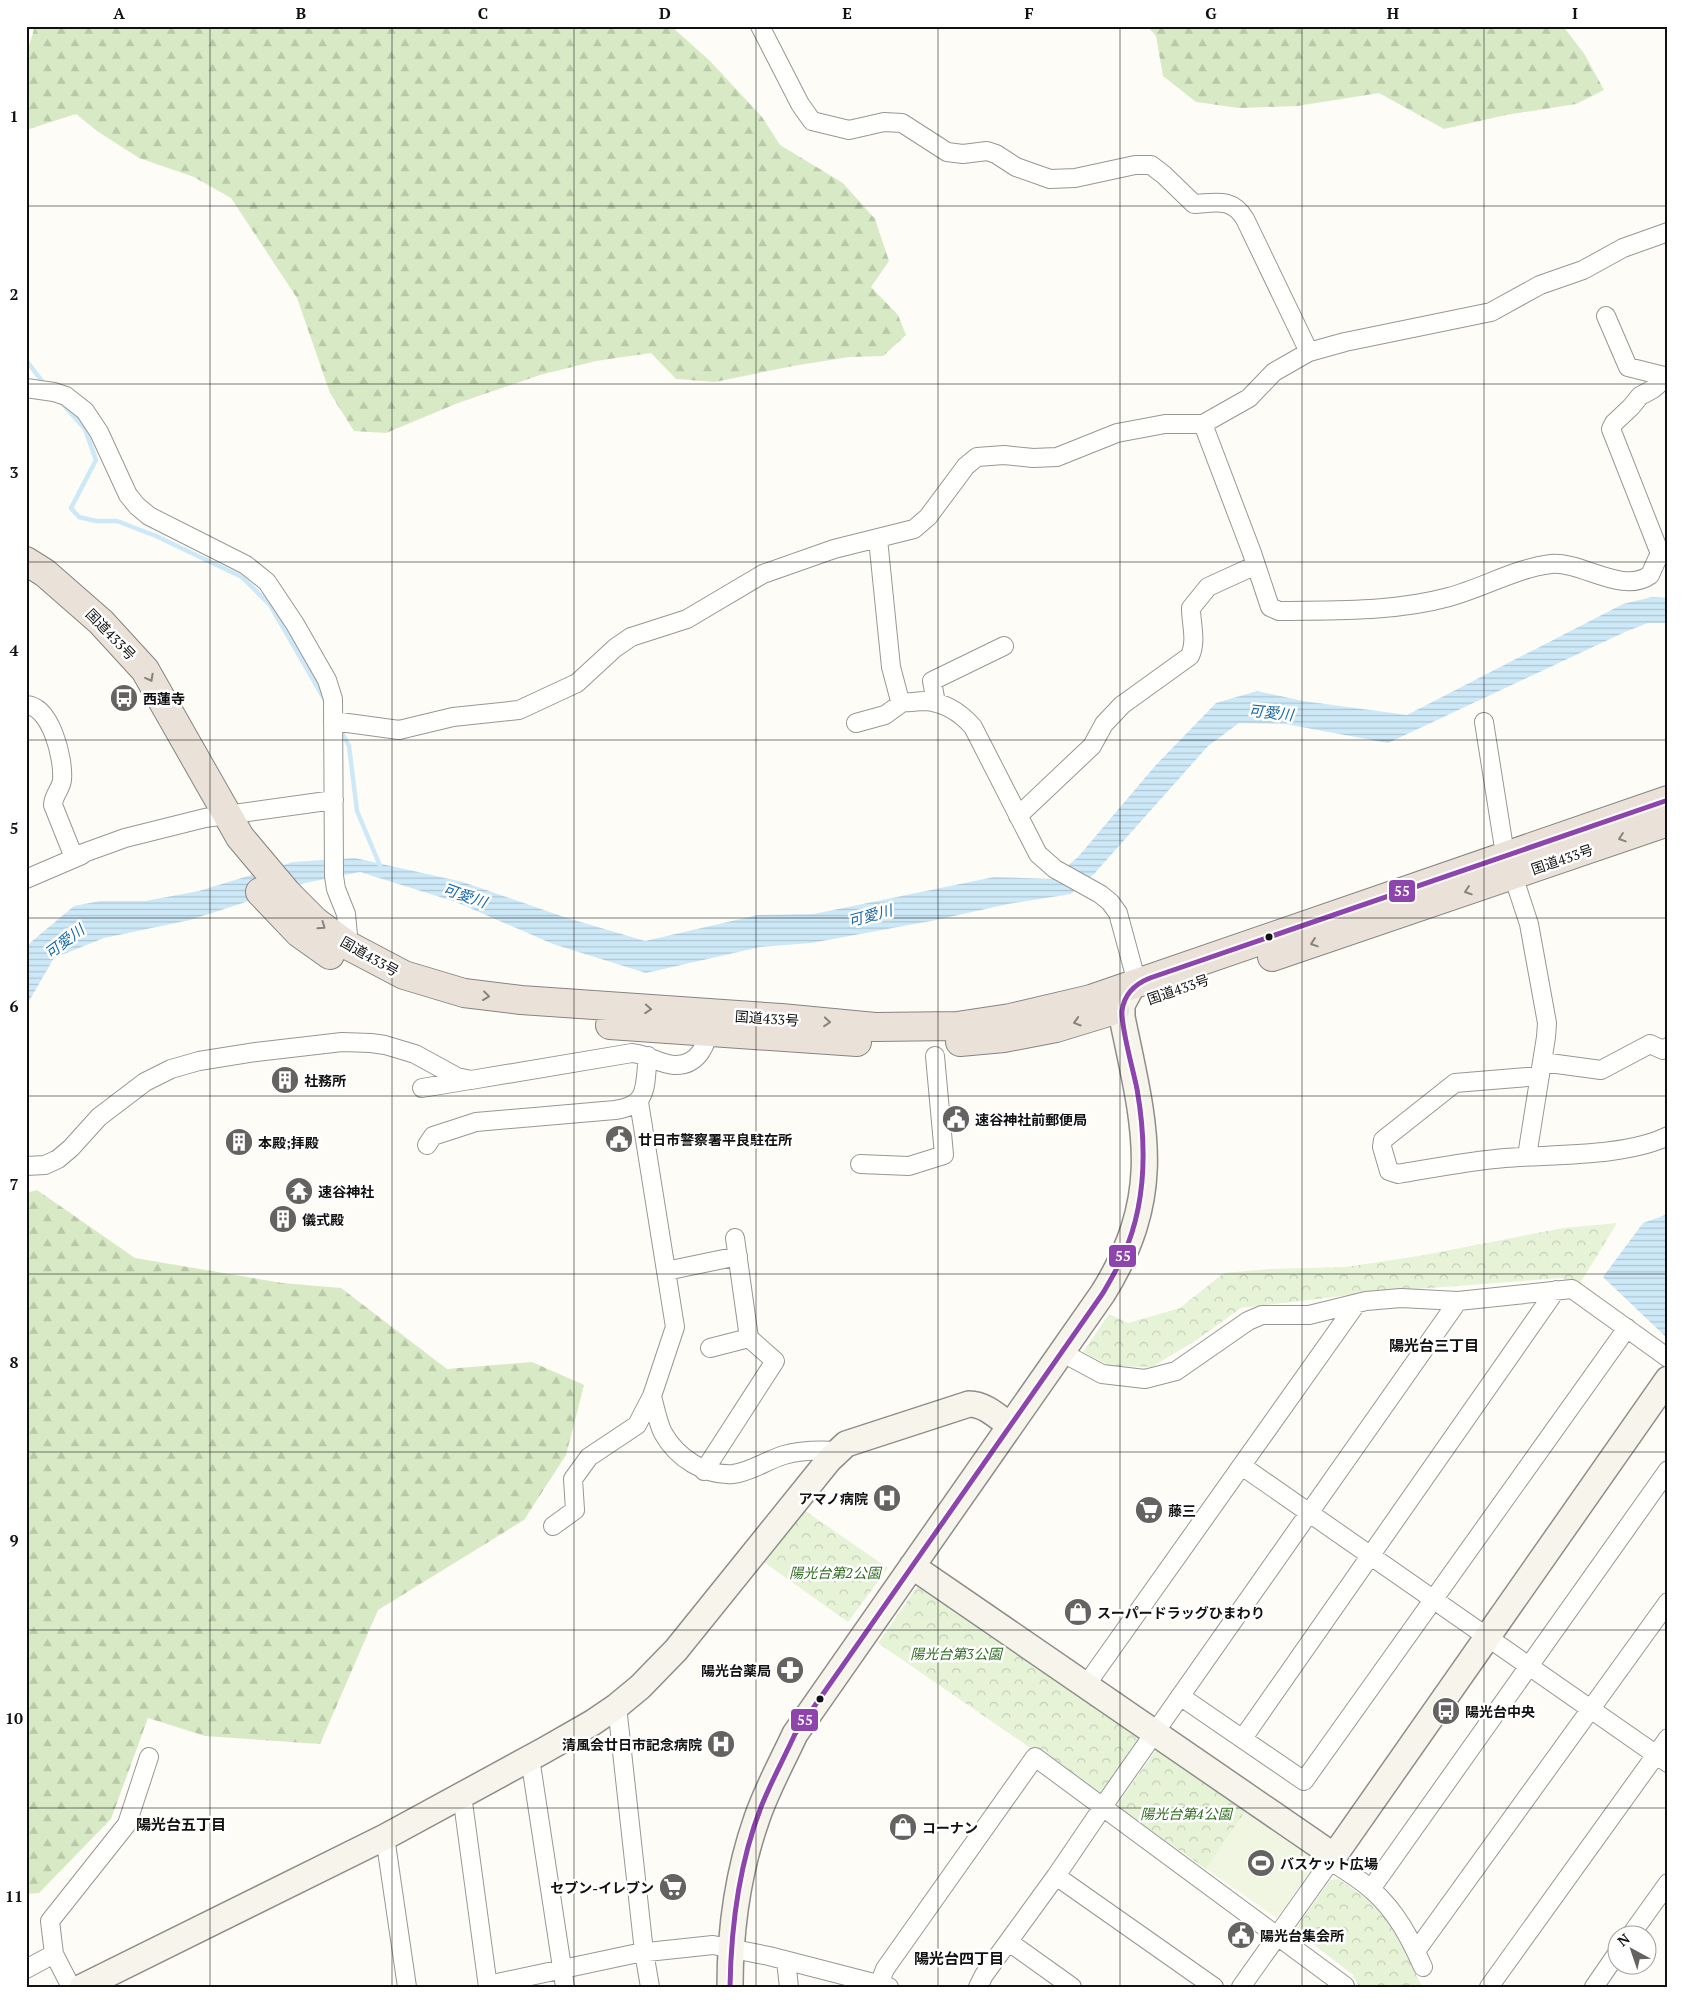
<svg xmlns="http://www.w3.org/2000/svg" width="1694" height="2013" font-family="'PT Serif','Noto Sans JP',serif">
<defs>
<pattern id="forest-firs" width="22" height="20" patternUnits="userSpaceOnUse" patternTransform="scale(1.25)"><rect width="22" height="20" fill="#d8eac5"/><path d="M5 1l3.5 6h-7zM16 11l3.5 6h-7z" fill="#b8c8a8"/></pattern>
<pattern id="park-crowns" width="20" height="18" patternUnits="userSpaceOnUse" patternTransform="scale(1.25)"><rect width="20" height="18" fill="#e7f3d7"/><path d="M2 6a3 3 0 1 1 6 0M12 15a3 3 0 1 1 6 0" fill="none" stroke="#c5cfb8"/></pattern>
<pattern id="water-rules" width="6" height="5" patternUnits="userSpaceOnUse" patternTransform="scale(1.25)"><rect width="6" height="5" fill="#cde8f7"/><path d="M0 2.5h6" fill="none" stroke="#afc6d3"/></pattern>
</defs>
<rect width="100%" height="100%" fill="#fdfcf7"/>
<path fill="url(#forest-firs)" d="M35,26h636l39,35 52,56 18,28 63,38 32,36 14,42 -18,26 27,28 8,20 -23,21 -34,1 -56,9 -78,16 -39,-3 -25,-26 -55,8 -56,14 -82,28 -72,30 -32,-2 -24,-38 -33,-95 -66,-100 -37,-21 -55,-19 -42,-27 -21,-17 -50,16v-74z
M1147,26h416l22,29 19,35 -28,14 -70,11 -62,14 -65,-36 -82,13 -58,2 -43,-6 -33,-26 -7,-40z
M37,1190l98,68 147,25 59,5 106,81 85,-7 52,23 -18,70 -42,65 -146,90 -58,134 -115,-8 -57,-18 -37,101 -72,74 -13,1v-701z"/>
<path fill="url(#park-crowns)" d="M1617,1223l-38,62 -17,-7 -186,14 -135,16 -43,31 -46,28 -42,-1 -27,-14 26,-38 19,9 52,-15 44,-35 45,-4 76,-2 74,-11 144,-28z
M801,1508l87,60 -40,54 -87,-62z
M919,1584l222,154 -41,58 -222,-153z
M1156,1750l89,62 -39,57 -90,-63z
M1338,1879l30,20 26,28 28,60h-63l-6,-12 -54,-42 -2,-6 33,-47z"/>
<path fill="#f0f6e1" d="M1245,1812l65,45 2,12 -35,49 -71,-49z"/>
<path fill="url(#water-rules)" d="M1652,597l16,1v25h-20l-23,9 -237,111 -103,-19 -46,-1 -31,23 -114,128 -23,20 -63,10 -77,17 -120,22 -51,4 -114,26 -93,-29 -97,-42 -96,-30 -55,11 -115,37 -86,18 -50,20 -28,48v-58l5,-6 43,-36 26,-5h45l54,-10 94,-29 62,-4 108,24 101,35 81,24 113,-26 56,-1 180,-37 58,2 26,-22 77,-91 61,-63 41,-12 46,10 104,14 216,-111z
M1668,1214v125l-65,-62 40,-54z"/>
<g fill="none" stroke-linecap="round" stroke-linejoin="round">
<path stroke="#cde8f7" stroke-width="4.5" d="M26,360l19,25
M61,402l24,27 11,31 -25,48 8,9 17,4h21l39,15 86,41 28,28 56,97
M340,729l9,17 8,65 24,57"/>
<defs>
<path id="street" d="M760,26l40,78 12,17 37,9 35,-8 18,1 45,29 16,2 24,-3 9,3 20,13 34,12 25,-1 60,-13h16l13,10 30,29c21,-1 38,-7 51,15l64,133
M1606,316l22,51 40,10
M26,388l28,4 12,4 19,15 14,21 29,63 9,11 12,10 97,49 21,17 28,42 32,56 6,19 1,177 2,13 10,25 3,32
M1203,424l49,129 18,54 9,4c56,-1 115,1 170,-14 34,-9 67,-29 102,-33 31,-3 71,31 99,11l9,-20v-4l-48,-122 3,-6 17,-16 9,-11 13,-7 14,-12
M878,539l13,128 9,34c7,3 16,0 24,0 20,1 36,11 49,26l65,127 17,15 45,25 10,8 8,11 19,70
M936,703l-4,-22 72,-35
M26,705c25,1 38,54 36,75 -1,9 -9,16 -9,25l18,45 7,5 47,-17 80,-20 129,-18
M333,721l66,9 54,-13 66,-7 58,-27 38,-35 16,-11 56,-18 76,-45 71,-25 80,-20 14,-12 38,-51 11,-9 27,-2 29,3 24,-1 60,-24 48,-9h38l46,-26 25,-26 35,-20 36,-10 146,-30 49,-27 43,-15 40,-22 45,-16
M1484,722l20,126 25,76 18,99 -1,14 -19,119
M856,723l29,-8 18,-13
M1018,816l74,-70 12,-22 18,-19 68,-49c7,-15 1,-32 1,-48l17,-21 48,-22
M26,879l56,-24
M1542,1062l59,8 49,-26 13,6 5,-3
M1540,1076l-85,7 -72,57 -1,7 7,24 9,3c36,-6 71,-13 107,-16 48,-4 120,-1 163,-22
M422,1088l48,-8
M427,1145l6,-9 43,-14 139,-12c35,-5 29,-24 33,-54
M860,1164l49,2 35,-11 -9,-99
M26,1166l19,-1 13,-6 13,-11 28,-31 46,-35 26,-13 28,-8 57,-9 86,-10 29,1 14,2 30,9 42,23 14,3 161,-27c15,1 27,11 42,12 25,1 34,-22 36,-43
M666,1271l72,-15
M710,1348l39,-10
M1061,1352l41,22 43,5 31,-8 72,-50 14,-6h47l57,-14 35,-3 57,3 114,-12 96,69
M652,1396c3,12 6,27 11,37 14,25 42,43 70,41 18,-2 34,-14 51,-19 17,-5 35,-5 53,-4
M1242,1466l426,297
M704,1471l71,-110 -26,-23 -14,-100
M553,1526l22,-16 -2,-31 16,-22 48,-32 15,-29 23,-69 -36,-225
M1086,1685l271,-382
M1180,1696l124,85 323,-453
M617,1706l27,246 6,35
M1243,1738l313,-448
M530,1758l35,229
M462,1795l26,192
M385,1837l22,150
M1331,1861c13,9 29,18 41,29 24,21 38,48 51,77
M1056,1876l158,111
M1371,1889l297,-419
M1630,1936l38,-53
M1009,1942l63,45
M1416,1951l252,-349
M786,1961l3,26
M26,1969l28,-15
M488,1985l150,-32 75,-8 56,11 120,31
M71,1987l-17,-33 -4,-33 77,-97 22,-67
M878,1987l7,-18 150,-212 310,229 -1,1
M978,1987l6,-12 72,-99 57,-84 345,-491
M1241,1987l93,-131
M1489,1987l179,-249
M1594,1987l22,-32"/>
<path id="secondary" d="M912,1566l422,290 334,-477
M82,1987l303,-150 158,-86 49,-28 25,-17 23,-19 36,-37 153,-190 17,-16 123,-40c16,0 29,13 41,22
M730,1987c0,-57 8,-115 27,-169 10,-29 25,-56 38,-84l308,-441c63,-101 41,-169 19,-276v-12l8,-15"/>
<path id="highway" d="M26,561l19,12 56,49 44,48 95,167 47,56 28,28 34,25 55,29 60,18 57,7 260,18 94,9 82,-1 53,-8 81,-19 577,-199
M260,892l39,41 31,22
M1272,957l396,-135
M610,1025l247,17
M960,1042l44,-4 52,-10 59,-18"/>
</defs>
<use href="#street" stroke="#979795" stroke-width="20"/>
<use href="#secondary" stroke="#8e8d8b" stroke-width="28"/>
<use href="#highway" stroke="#858482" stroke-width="30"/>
<use href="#street" stroke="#fffffe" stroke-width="18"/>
<use href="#secondary" stroke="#f6f4eb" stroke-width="25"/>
<use href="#highway" stroke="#eae1d8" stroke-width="28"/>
<defs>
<path id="bus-1" d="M730,1987c1,-61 9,-123 31,-180 10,-25 23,-49 34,-73l308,-441c7,-12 14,-24 20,-37 24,-53 24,-110 14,-167 -4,-20 -16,-61 -15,-78 2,-17 13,-27 28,-33l518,-178"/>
</defs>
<use href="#bus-1" stroke="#fff" stroke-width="9"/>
<use href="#bus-1" stroke="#8e44ad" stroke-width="5"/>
</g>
<defs><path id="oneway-chevron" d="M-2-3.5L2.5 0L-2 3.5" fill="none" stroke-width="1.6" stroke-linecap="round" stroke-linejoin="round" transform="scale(1.25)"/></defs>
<g stroke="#88837e">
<use href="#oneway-chevron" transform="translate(150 678) rotate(61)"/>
<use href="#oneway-chevron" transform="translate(1622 838) rotate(161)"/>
<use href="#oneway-chevron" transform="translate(1468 891) rotate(161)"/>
<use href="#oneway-chevron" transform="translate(322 926) rotate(35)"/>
<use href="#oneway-chevron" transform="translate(1314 943) rotate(161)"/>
<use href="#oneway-chevron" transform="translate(486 996) rotate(7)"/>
<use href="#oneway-chevron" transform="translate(648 1009) rotate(4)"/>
<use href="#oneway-chevron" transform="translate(827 1022) rotate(5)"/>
<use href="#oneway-chevron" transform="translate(1077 1022) rotate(163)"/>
</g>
<path fill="none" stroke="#111" stroke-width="1" stroke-opacity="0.55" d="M210,26v1961M392,26v1961M574,26v1961M756,26v1961M938,26v1961M1120,26v1961M1302,26v1961M1484,26v1961M26,206h1642M26,384h1642M26,562h1642M26,740h1642M26,918h1642M26,1096h1642M26,1274h1642M26,1452h1642M26,1630h1642M26,1808h1642"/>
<defs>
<symbol id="bus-disc" viewBox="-11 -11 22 22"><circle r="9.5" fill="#646362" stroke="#fff"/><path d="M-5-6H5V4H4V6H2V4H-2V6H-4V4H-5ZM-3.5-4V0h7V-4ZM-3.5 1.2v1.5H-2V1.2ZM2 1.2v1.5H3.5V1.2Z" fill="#fff"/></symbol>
<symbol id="building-disc" viewBox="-11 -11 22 22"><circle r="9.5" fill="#646362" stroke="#fff"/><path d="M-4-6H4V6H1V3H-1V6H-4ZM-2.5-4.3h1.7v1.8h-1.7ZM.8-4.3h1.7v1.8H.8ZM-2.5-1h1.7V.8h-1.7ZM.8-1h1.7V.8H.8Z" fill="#fff"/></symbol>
<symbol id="civic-disc" viewBox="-11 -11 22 22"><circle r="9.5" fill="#646362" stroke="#fff"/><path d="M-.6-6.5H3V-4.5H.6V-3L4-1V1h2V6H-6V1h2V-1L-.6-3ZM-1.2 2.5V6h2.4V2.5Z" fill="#fff"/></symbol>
<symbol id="temple-disc" viewBox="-11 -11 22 22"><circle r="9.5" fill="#646362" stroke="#fff"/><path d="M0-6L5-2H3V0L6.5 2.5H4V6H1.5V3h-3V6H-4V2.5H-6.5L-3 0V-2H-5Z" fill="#fff"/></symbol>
<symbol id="hospital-disc" viewBox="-11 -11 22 22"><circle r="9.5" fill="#646362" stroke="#fff"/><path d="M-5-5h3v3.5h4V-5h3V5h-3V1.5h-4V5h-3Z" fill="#fff"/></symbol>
<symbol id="supermarket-disc" viewBox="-11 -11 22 22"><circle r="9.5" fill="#646362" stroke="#fff"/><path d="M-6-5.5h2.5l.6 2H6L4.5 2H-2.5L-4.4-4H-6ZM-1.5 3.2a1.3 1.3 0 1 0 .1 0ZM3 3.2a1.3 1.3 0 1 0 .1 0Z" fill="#fff"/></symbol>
<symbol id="shop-disc" viewBox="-11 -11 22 22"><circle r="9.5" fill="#646362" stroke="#fff"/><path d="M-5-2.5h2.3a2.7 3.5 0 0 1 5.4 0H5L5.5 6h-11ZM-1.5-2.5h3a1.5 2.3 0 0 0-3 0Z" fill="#fff"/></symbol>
<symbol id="pharmacy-disc" viewBox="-11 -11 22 22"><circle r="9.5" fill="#646362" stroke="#fff"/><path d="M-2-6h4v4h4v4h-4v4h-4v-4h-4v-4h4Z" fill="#fff"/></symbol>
<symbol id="stadium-disc" viewBox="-11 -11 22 22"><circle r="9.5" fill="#646362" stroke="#fff"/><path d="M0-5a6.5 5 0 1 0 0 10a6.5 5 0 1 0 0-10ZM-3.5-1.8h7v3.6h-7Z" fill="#fff"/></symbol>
</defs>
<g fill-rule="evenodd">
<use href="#bus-disc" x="108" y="682" width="32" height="32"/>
<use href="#building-disc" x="269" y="1064" width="32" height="32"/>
<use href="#civic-disc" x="940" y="1103" width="32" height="32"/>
<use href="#civic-disc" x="603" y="1123" width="32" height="32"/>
<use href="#building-disc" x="223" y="1126" width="32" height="32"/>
<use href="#temple-disc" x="283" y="1175" width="32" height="32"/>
<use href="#building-disc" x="267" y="1203" width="32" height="32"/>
<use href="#hospital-disc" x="871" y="1482" width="32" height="32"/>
<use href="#supermarket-disc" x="1133" y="1494" width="32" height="32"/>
<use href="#shop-disc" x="1062" y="1596" width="32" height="32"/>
<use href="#pharmacy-disc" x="774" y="1654" width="32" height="32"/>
<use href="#bus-disc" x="1430" y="1695" width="32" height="32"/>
<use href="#hospital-disc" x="705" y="1728" width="32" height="32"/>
<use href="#shop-disc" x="887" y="1811" width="32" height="32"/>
<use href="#stadium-disc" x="1245" y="1847" width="32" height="32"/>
<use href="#supermarket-disc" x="657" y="1871" width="32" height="32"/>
<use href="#civic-disc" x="1225" y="1919" width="32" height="32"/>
</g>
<g fill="#111" stroke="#fff" stroke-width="2">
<circle cx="1269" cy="937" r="4.5"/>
<circle cx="820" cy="1699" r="4.5"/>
</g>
<g text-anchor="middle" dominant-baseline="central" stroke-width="5" stroke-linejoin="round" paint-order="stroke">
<g font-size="14" fill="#111" stroke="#fff">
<text transform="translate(111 634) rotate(46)">国道433号</text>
<text transform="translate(1562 859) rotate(-19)">国道433号</text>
<text transform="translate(370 956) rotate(30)">国道433号</text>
<text transform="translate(1178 989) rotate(-19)">国道433号</text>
<text transform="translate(767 1018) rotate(4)">国道433号</text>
</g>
<g font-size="14" font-weight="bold" fill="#111" stroke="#fff" text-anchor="start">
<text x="143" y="698">西蓮寺</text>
<text x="304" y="1080">社務所</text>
<text x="975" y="1119">速谷神社前郵便局</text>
<text x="638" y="1139">廿日市警察署平良駐在所</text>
<text x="258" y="1142">本殿;拝殿</text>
<text x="318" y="1191">速谷神社</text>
<text x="302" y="1219">儀式殿</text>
<text x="868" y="1498" text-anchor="end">アマノ病院</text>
<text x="1168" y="1510">藤三</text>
<text x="1097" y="1612">スーパードラッグひまわり</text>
<text x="771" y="1670" text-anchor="end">陽光台薬局</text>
<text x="1465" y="1711">陽光台中央</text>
<text x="702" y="1744" text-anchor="end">清風会廿日市記念病院</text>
<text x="922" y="1827">コーナン</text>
<text x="1280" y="1863">バスケット広場</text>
<text x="654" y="1887" text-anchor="end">セブン-イレブン</text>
<text x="1260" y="1935">陽光台集会所</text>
</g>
<g font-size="14" font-style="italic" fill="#2f6b1f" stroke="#fff">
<text x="835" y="1572">陽光台第2公園</text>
<text x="956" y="1653">陽光台第3公園</text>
<text x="1186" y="1813">陽光台第4公園</text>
</g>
<g font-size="15" font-style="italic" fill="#1768a6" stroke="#fff">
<text transform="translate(1271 712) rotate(6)">可愛川</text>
<text transform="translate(465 895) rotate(19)">可愛川</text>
<text transform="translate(870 915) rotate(-15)">可愛川</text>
<text transform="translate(64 941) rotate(-37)">可愛川</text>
</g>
<g font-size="15" font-weight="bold" fill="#111" stroke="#fff">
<text x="1434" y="1345">陽光台三丁目</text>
<text x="181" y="1824">陽光台五丁目</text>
<text x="959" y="1958">陽光台四丁目</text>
</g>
</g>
<g stroke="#fff" stroke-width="2">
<rect x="1388" y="879" width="28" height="24" rx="5" fill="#8e44ad"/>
<rect x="1108" y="1244" width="29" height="24" rx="5" fill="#8e44ad"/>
<rect x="790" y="1708" width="29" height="24" rx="5" fill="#8e44ad"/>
</g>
<g font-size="14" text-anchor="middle" font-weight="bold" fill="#fff">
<text x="1402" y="896">55</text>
<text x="1123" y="1261">55</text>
<text x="805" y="1725">55</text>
</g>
<rect width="1694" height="2013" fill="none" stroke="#ffffff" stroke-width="55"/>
<g transform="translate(1632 1950) rotate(320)"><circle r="24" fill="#ffffff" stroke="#a0a0a0"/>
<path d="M0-4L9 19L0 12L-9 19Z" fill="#646362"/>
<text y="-8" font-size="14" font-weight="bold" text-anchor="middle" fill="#111111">N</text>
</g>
<rect x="28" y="28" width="1638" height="1958" fill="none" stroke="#111" stroke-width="2"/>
<g font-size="16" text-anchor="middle" font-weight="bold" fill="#111">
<text x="119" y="19">A</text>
<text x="301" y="19">B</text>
<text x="483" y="19">C</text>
<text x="665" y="19">D</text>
<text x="847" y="19">E</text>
<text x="1029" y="19">F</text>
<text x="1211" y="19">G</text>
<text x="1393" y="19">H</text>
<text x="1575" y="19">I</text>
<text x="14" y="122">1</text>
<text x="14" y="300">2</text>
<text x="14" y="478">3</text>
<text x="14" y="656">4</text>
<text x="14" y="834">5</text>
<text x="14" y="1012">6</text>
<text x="14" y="1190">7</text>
<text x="14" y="1368">8</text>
<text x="14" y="1546">9</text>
<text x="14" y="1724">10</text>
<text x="14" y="1902">11</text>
</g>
</svg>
